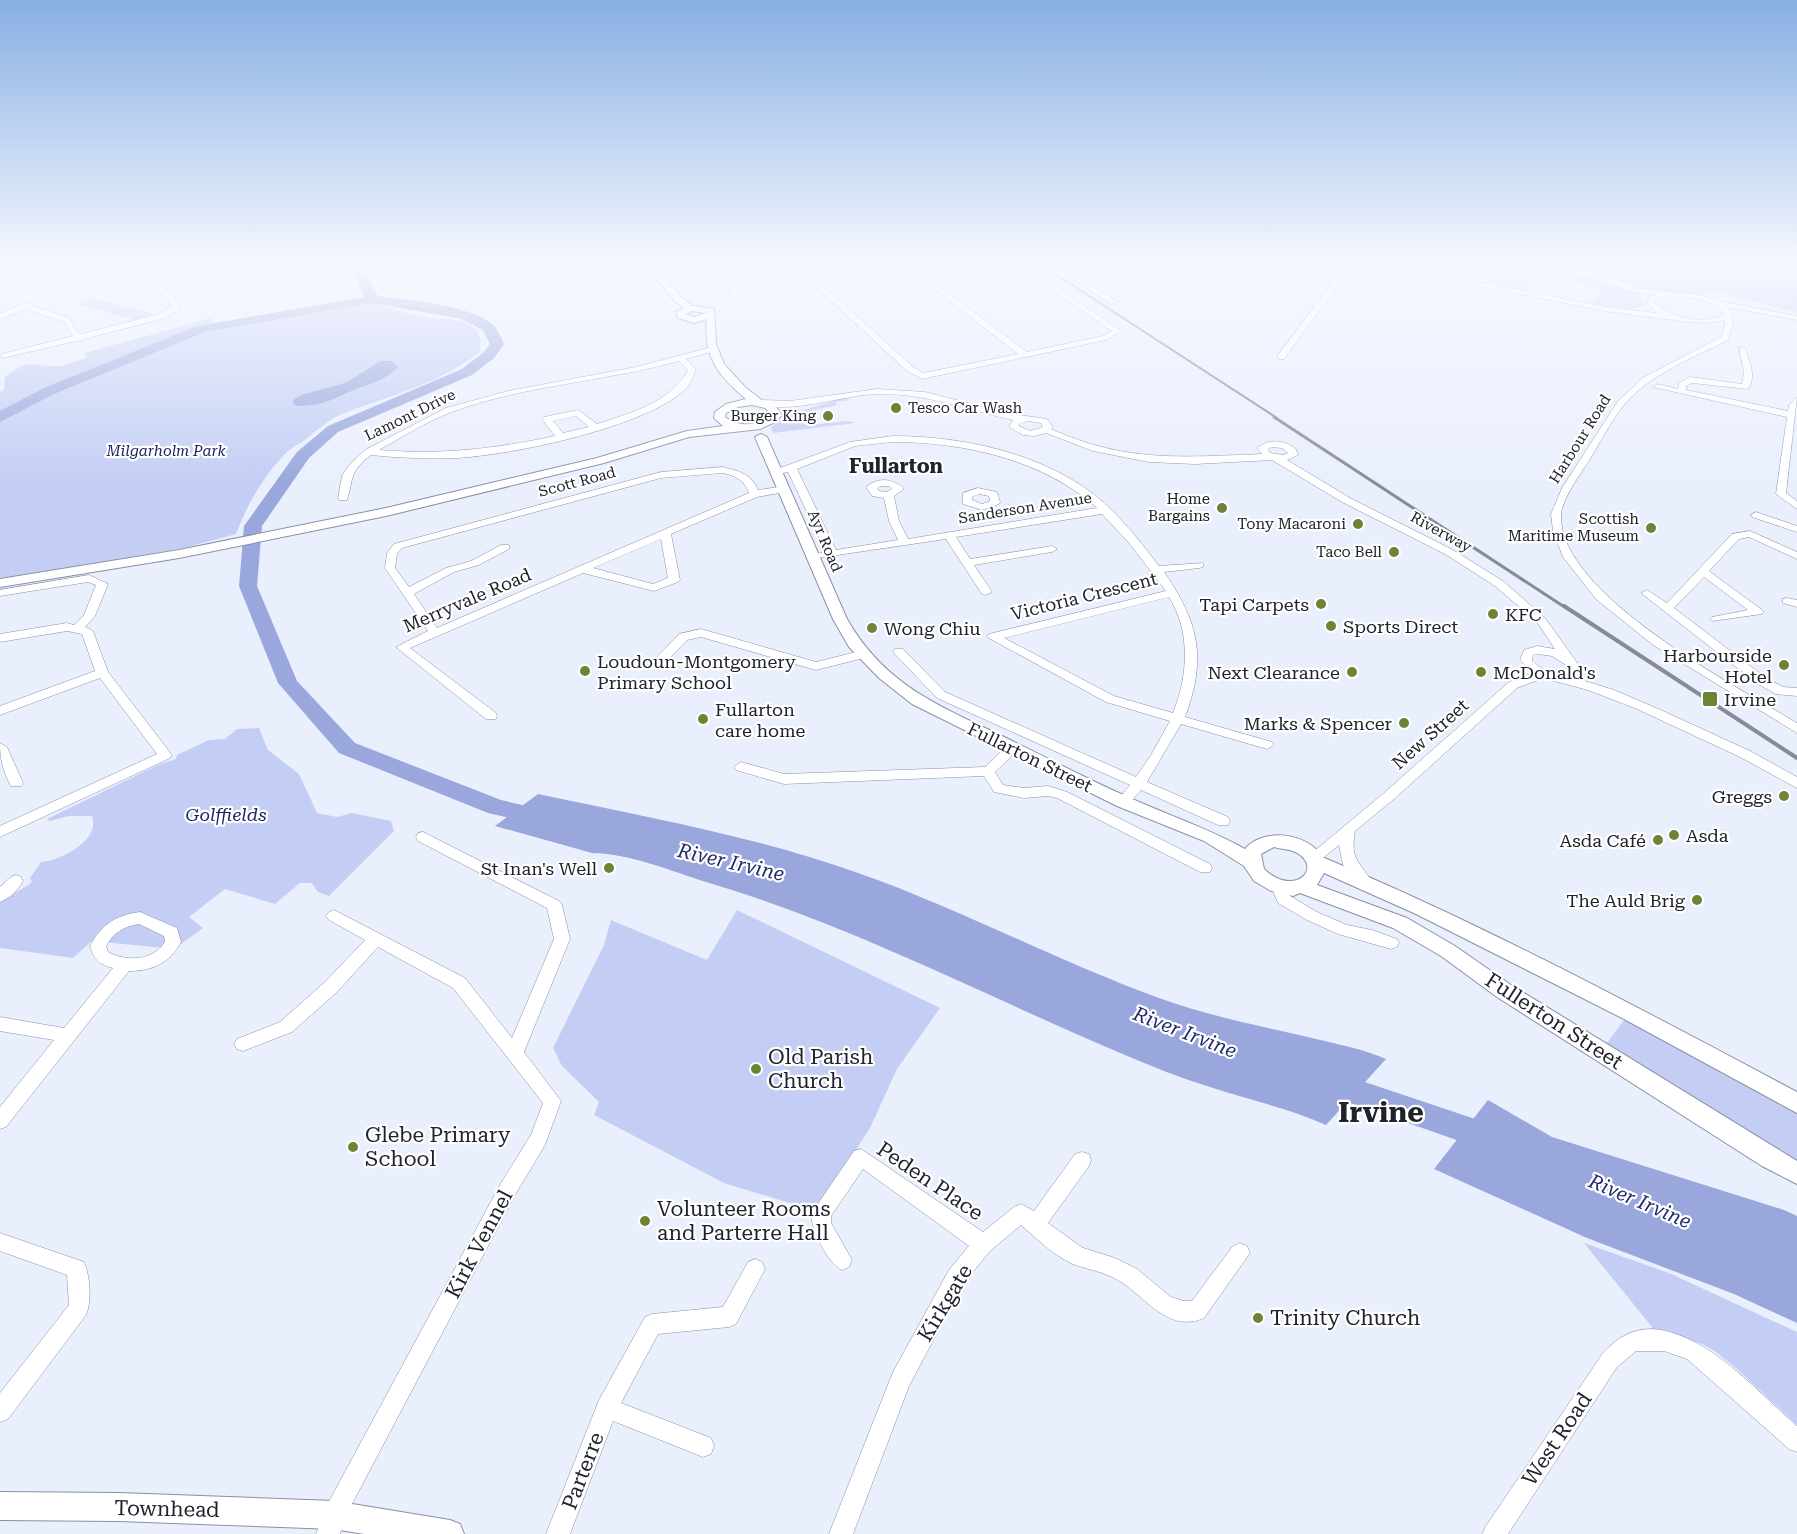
<svg xmlns="http://www.w3.org/2000/svg" width="1797" height="1534" font-family="'Roboto Serif',serif">
<rect width="100%" height="100%" fill="#eaeffe"/>
<path fill="#c4cef4" d="M1409,268h150l79,26 6,12 -14,3 -39,-5 10,-13 -64,-20 -12,19z
M1572,268h225v45l-92,-24 -1,10 -39,-4z
M91,298l63,16 -18,6 -60,-16z
M365,302c18,2 33,9 49,13 25,7 73,-4 66,37 -40,31 -87,43 -133,60 -16,6 -29,17 -42,28 -6,4 -13,7 -19,13 -22,22 -39,52 -50,81l-48,13 -188,33v-161l48,-25 162,-66 105,-15z
M211,318l1,5 -95,41 -85,32 -32,21v-25l4,-2 1,-13c27,-21 26,-9 54,-11 9,-1 19,-6 28,-8l-2,-5z
M843,398l9,2 -17,2 2,3 -35,8v9l4,3 43,-4 7,2 -83,10 -2,-6 13,-11z
M259,728l9,22 31,24 18,39 20,4 15,-4 39,8 3,10 -65,65 -11,-4 -6,-9h-12l-25,21 -50,-15 -36,28 14,11 -29,21 -82,-8 -19,17 -73,-10v-47c11,-7 22,-11 32,-19l-2,-4 11,-16c16,-1 45,-15 51,-32 2,-3 1,-10 0,-14h-23l-19,5 -3,-2 113,-55 16,-5 1,-4 32,-15 16,-1 12,-10z
M737,910l203,98 -43,61 -27,59 -54,83 -92,-28 -130,-68 5,-13 -37,-36 -9,-18 51,-103 7,-25 96,40z
M1627,1016l96,58 74,38v52l-122,-74 -68,-47z
M1584,1243l85,30 128,59v93l-60,-56 -21,-17 -14,-8 -46,-12z"/>
<path fill="#99a7dc" d="M381,361h11l6,6c-13,14 -30,17 -47,24 -21,10 -31,15 -55,15l-3,-3v-3l8,-5 44,-12z
M538,794c108,23 216,42 320,79 103,36 199,88 301,125 46,17 101,28 149,39 27,7 53,11 78,22l-60,66c-38,-17 -77,-25 -116,-38 -29,-9 -57,-20 -85,-32 -140,-59 -274,-130 -419,-173 -38,-12 -75,-28 -114,-29l-97,-27z
M1488,1100l64,37 232,73 13,6v107l-63,-29 -147,-56 -153,-69z"/>
<g fill="none" stroke-linecap="round" stroke-linejoin="round">
<path fill="#99a7dc" fill-rule="evenodd" d="M346,268h16l16,28c29,4 92,9 114,28 6,5 9,13 12,20l-10,14 -22,17 -134,57 -29,26 -47,68 -5,60 40,95 58,62 146,57 51,12 4,6 -4,6 -8,2 -56,-13 -149,-60 -61,-70 -39,-97 5,-60 53,-74 31,-26 134,-57 22,-17 6,-8 -7,-14 -21,-11 -89,-16 -168,29 -151,62 -54,28v-11l44,-23 153,-62 168,-29 -12,-24z
M1326,1069l179,60 4,10 -4,10 -11,4 -178,-62 -5,-9 5,-9z"/>
<defs>
<path id="minor" d="M0,268h10l-10,4z
M128,268l22,1 23,4 1,2 -10,12 14,13 1,9 -14,9 -84,22 -79,18v-4l71,-18 -9,-14 -38,-13 -26,10v-5l21,-10 13,-2 -2,4 38,12 6,13 5,3 78,-20 13,-8 -2,-5 -13,-13 -33,4 -4,-2 39,-7 6,-7 -34,-3 -39,6 -4,-2z
M679,268h19l-41,8 -4,-2z
M709,268h7l23,24v4h-6z
M796,268h8l8,8 47,-8h20l-63,11 97,88 10,6 95,-19 -111,-86h8l112,84 76,-16 9,-5 -92,-63h8l93,63 -15,9 -184,39 -15,-8z
M1057,268h9l52,34 -7,2z
M1343,268h7l-66,91h-6v-4z
M1391,268h16l198,39 52,6 -10,-10 2,-6 7,-2 -20,-2 -72,-25h12l64,21 60,6 19,6 78,15v4l-70,-13 6,7 -2,3 2,8 -5,15c-35,18 -78,34 -104,65 -13,16 -23,36 -34,54 -9,14 -28,40 -29,56 -3,79 177,172 236,208v10l-144,-88 -57,-46 -33,-42 -10,-26 -2,-17 11,-26 56,-87 26,-24 77,-40 4,-12 -1,-5 -16,3 -21,-1 -82,-11zM1666,297c20,0 46,-1 59,17 -21,11 -54,5 -70,-11v-3z
M712,347h3v4l-29,8 10,11c-3,6 -6,15 -11,20 -43,38 -169,64 -227,68 -29,1 -58,0 -87,-3 -22,17 -17,22 -24,45h-8l-1,-2 4,-22 7,-11 16,-15 81,-42 62,-17 128,-24zM679,361l9,9c-18,33 -58,43 -91,54l-19,-14 -34,7 -2,2 13,17c-61,13 -114,19 -176,14 23,-13 47,-28 73,-38 72,-27 152,-30 227,-51zM576,416l13,11 -26,6 -10,-12z
M1739,347l7,2c3,15 11,26 2,40l-56,-6 -6,3v4l102,21 1,-6 8,-8 -11,96 11,8v8l-21,-15 11,-77 -134,-30 4,-3 21,5 1,-6 11,-6 52,7 2,-11z
M877,389l48,3 81,21 41,6 6,8 -2,2c75,34 132,28 211,25l-5,-6c13,-10 27,-8 39,1l2,6 -11,5 63,38 103,52 50,31 42,37 33,46v7l-6,6 42,13 49,21 87,40 47,26v11l-57,-31 -103,-48 -49,-19 -45,-12 -26,10 -123,111 -39,32c-5,30 4,29 17,51l-2,4h-10l-17,-21 -4,-20 -21,17h-10l-2,-4 78,-65 125,-111 24,-9 -13,-13 4,-10 13,-4 18,3 -18,-27 -42,-36 -50,-32 -103,-52 -70,-42 -77,4 -46,-2 -56,-11 -47,-18 -12,3 -11,-1 -14,-8 4,-7c-50,-11 -98,-31 -150,-25 -23,3 -87,20 -104,8l4,-3 27,1zM1028,421l13,2 2,4 -13,4 -11,-5v-2zM1272,447l10,1 6,5 -5,2 -13,-2 -2,-4zM1538,654l14,2 14,9v5c-13,7 -25,0 -34,-10l1,-5z
M893,436c63,0 133,14 186,48 32,20 57,52 80,82l44,-3v4l-4,1 -35,4c35,50 43,87 21,145l87,25 2,3 -7,4 -86,-25 -34,58 81,35 2,4 -2,4h-10l-77,-35 -13,15h-10l-2,-3 14,-17 -193,-87 -44,-46 2,-3h8l42,43 191,85 15,-22 19,-34 -64,-19 -119,-65 2,-3 177,-43 -37,-48 -27,-29 -146,23 14,22 82,-13 5,3 -5,3 -78,13 18,27 -6,3 -4,-1 -36,-55 -136,20v-4l16,-3 -38,-80 -11,2 -5,-3 78,-29zM893,442c71,0 151,18 204,66l-189,31 -9,-18 -5,-25 10,-7c-11,-11 -26,-12 -38,-2l6,9 12,2 5,23 9,19 -62,10 -39,-81 58,-23zM881,486h8l3,3 -5,3 -8,-1 -2,-3zM1169,597c22,35 19,79 4,116l-59,-17 -110,-58z
M723,467c16,4 29,7 35,23l27,-4 5,3 -5,3 -28,5 -86,37 9,46 -2,2 -24,9 -71,-18 -173,75 86,65 1,3 -1,3h-10l-90,-72 32,-16 -43,-63 2,-15 7,-9 267,-72zM723,473c13,3 21,7 26,20l-312,135 -23,-34 40,-22 25,-7 30,-16v-4h-8l-30,16 -25,7 -37,19 -14,-19 2,-14 5,-6 259,-70zM661,539l7,39 -15,6 -60,-16z
M978,488l19,4 3,10 -1,2 -17,6 -19,-6v-11zM979,494l10,2 1,5 -8,3 -10,-4v-3z
M1756,512l41,14v6l-45,-15 -1,-2z
M1750,531l47,21v7l-48,-22 -10,2 -30,32 53,39 2,2 -2,2 -50,7 -2,-2 2,-2 36,-7 -44,-33 -30,31 92,70 17,9 14,1v8l-21,-2 -18,-10 -117,-91 6,-3 20,13 65,-69z
M89,575l19,9 -13,32 -10,11 8,4 15,41 64,83 -2,3 -170,79v-11l157,-72 -57,-76 -100,37v-9l95,-35 -13,-37 -15,-3 -67,11v-8l67,-11 7,2 10,-10 12,-30 -8,-3 -88,14v-6z
M1787,598l10,2v7l-14,-4v-4z
M701,629l115,33 48,-12 6,4 -2,3 -52,13 -115,-33 -14,3 -21,22h-8l-2,-3 2,-3 21,-22z
M0,743l7,4 16,36 -2,3h-10c-8,-15 -11,-26 -11,-43z
M1012,745l7,4 -24,23 8,13 21,3 24,-2 19,6 143,72 2,4 -2,4h-10l-143,-74 -9,-2 -24,2 -30,-6 -10,-16 -200,8 -48,-14 -2,-3 7,-5 43,12 201,-7 22,-21z
M423,832l136,69 3,4 8,34 -46,113 37,49 -16,44 -30,50 -171,324 -4,15h-24l10,-27 175,-324 30,-48 12,-32 -90,-115 -75,-41 -41,45 -45,40 -49,19 -6,-2 -3,-5 3,-5 43,-17 45,-40 40,-42 -36,-20 -3,-4 3,-4 5,-2 131,68 47,60 42,-99 -7,-31 -129,-67 -2,-4 2,-4z
M16,875l5,2 2,4c-4,8 -14,18 -23,21v-15l11,-10z
M1279,880l5,2 6,14 27,16 30,13 25,5 25,9 2,4 -2,4 -6,2 -53,-15 -31,-14 -29,-17 -7,-17 3,-4z
M140,912l37,16 4,14c-11,21 -29,29 -52,29l-123,156 -6,2v-22l54,-67 -54,-9v-14l64,11 49,-60c-14,-4 -19,-8 -23,-22 11,-21 26,-31 50,-34zM139,924l25,12 1,6c-12,19 -39,20 -57,10l-2,-6c7,-13 18,-20 33,-22z
M861,1149l122,83 31,-25 7,-3 13,7 41,-57 7,-2 7,2 2,6 -2,6 -41,57 35,25 32,10 22,11 34,28 13,4h8l41,-55 7,-3 7,3 3,7 -46,65c-39,17 -61,-27 -92,-41 -12,-6 -26,-8 -39,-13 -20,-9 -36,-25 -52,-39l-31,26 -27,33 -54,102 -56,148h-24l64,-162 56,-102 20,-24 -106,-77 -32,47v7l21,37 -3,7 -7,3c-14,-6 -31,-41 -31,-56l43,-63z
M0,1233l84,29c6,14 8,39 2,53l-78,104 -8,3v-29l69,-88 -2,-30 -67,-24z
M755,1259l7,3 3,7 -29,55 -7,3 -71,7 -37,69 90,35 3,8 -3,8 -8,3 -90,-36 -43,113h-24l53,-134 46,-83 7,-3 71,-7 25,-45z
M1652,1329c56,4 104,62 145,97v26l-8,-3 -102,-90 -23,-8h-28l-19,16 -109,167h-26l4,-8 117,-173c14,-15 28,-24 49,-24z"/>
<path id="major" d="M647,268h9l27,31 11,7 20,3 2,35 8,20 21,23 18,14 10,2 9,12 -7,7 -15,7 -71,8 -85,26 -218,53 -207,42 -179,29v-8l179,-29 207,-42 211,-50 90,-27 36,-5 -9,-8 1,-6 11,-8 20,-5c-28,-23 -43,-43 -39,-80l-13,4 -16,-5 -2,-6 8,-4 -7,-5zM692,311l13,2 -11,4 -8,-3zM752,405l13,3 6,6c-13,12 -32,14 -46,3l1,-4 12,-6z
M761,434l6,3 80,182c37,65 90,86 153,116 43,21 85,43 128,62 39,18 80,31 117,52 17,-22 64,-16 77,8 163,68 319,152 475,235v21l-173,-94 -208,-105 -92,-41 -7,12 90,33 48,28 56,39 286,176v23l-35,-18 -265,-169 -56,-41 -48,-28 -93,-35 -7,3 -22,-5 -17,-10 -10,-15 -40,-25 -87,-35 -205,-102 -33,-26 -30,-31 -16,-28 -78,-182zM1274,847c6,2 13,2 19,4 33,14 3,48 -29,18l-3,-15z
M0,1492l119,1 215,8 116,19 10,4 4,10h-100l-30,-5 -215,-8 -119,-1z"/>
</defs>
<use href="#minor" stroke="#8990a6" stroke-width="1"/>
<use href="#major" stroke="#8990a6" stroke-width="2"/>
<use href="#minor" fill="#fff" fill-rule="evenodd"/>
<use href="#major" fill="#fff" fill-rule="evenodd"/>
<path stroke="#878b97" stroke-width="2" d="M1046,268l231,150"/>
<path stroke="#878b97" stroke-width="3" d="M1274,417l292,191"/>
<path stroke="#878b97" stroke-width="4" d="M1564,606l233,152"/>
</g>
<linearGradient id="sky" x2="0" y2="1"><stop stop-color="#88afe3"/><stop offset="0.55" stop-color="#f6f8ff"/><stop offset="1" stop-color="#f6f8ff" stop-opacity="0"/></linearGradient>
<rect width="1797" height="483" fill="url(#sky)"/>
<g fill="#6d8335" stroke="#fff" stroke-width="2">
<circle cx="896" cy="408" r="6"/>
<circle cx="828" cy="416" r="6"/>
<circle cx="1222" cy="508" r="6"/>
<circle cx="1358" cy="524" r="6"/>
<circle cx="1651" cy="528" r="6"/>
<circle cx="1394" cy="552" r="6"/>
<circle cx="1321" cy="604" r="6"/>
<circle cx="1493" cy="614" r="6"/>
<circle cx="1331" cy="626" r="6"/>
<circle cx="872" cy="628" r="6"/>
<circle cx="1784" cy="665" r="6"/>
<circle cx="585" cy="671" r="6"/>
<circle cx="1352" cy="672" r="6"/>
<circle cx="1481" cy="672" r="6"/>
<rect x="1702" y="691" width="16" height="16" rx="3"/>
<circle cx="703" cy="719" r="6"/>
<circle cx="1404" cy="723" r="6"/>
<circle cx="1784" cy="796" r="6"/>
<circle cx="1674" cy="835" r="6"/>
<circle cx="1658" cy="840" r="6"/>
<circle cx="609" cy="868" r="6"/>
<circle cx="1697" cy="900" r="6"/>
<circle cx="756" cy="1069" r="6"/>
<circle cx="353" cy="1147" r="6"/>
<circle cx="645" cy="1221" r="6"/>
<circle cx="1258" cy="1318" r="6"/>
</g>
<g text-anchor="middle" dominant-baseline="central" stroke-width="4.5" stroke-linejoin="round" paint-order="stroke">
<g font-size="15" fill="#21232c" stroke="#fff" text-anchor="end">
<text x="908" y="408" text-anchor="start">Tesco Car Wash</text>
<text x="816" y="416">Burger King</text>
<text x="1210" y="499">Home<tspan x="1210" dy="17">Bargains</tspan></text>
<text x="1639" y="519">Scottish<tspan x="1639" dy="17">Maritime Museum</tspan></text>
<text x="1346" y="524">Tony Macaroni</text>
<text x="1382" y="552">Taco Bell</text>
</g>
<g font-size="15" fill="#21232c" stroke="#fff">
<text transform="translate(410 415) rotate(-26)">Lamont Drive</text>
<text transform="translate(1580 439) rotate(-58)">Harbour Road</text>
<text transform="translate(577 482) rotate(-15)">Scott Road</text>
<text transform="translate(1025 508) rotate(-9)">Sanderson Avenue</text>
<text transform="translate(1441 532) rotate(29)">Riverway</text>
<text transform="translate(825 541) rotate(67)">Ayr Road</text>
</g>
<g font-size="15" font-style="italic" fill="#1e2463" stroke="#fff">
<text x="166" y="451">Milgarholm Park</text>
</g>
<g font-size="18" fill="#21232c" stroke="#fff">
<text transform="translate(1084 596) rotate(-14)">Victoria Crescent</text>
<text transform="translate(467 600) rotate(-23)">Merryvale Road</text>
<text transform="translate(1430 734) rotate(-42)">New Street</text>
<text transform="translate(1030 757) rotate(26)">Fullarton Street</text>
</g>
<g font-size="18" fill="#21232c" stroke="#fff" text-anchor="end">
<text x="1309" y="604">Tapi Carpets</text>
<text x="1505" y="614" text-anchor="start">KFC</text>
<text x="1343" y="626" text-anchor="start">Sports Direct</text>
<text x="884" y="628" text-anchor="start">Wong Chiu</text>
<text x="1772" y="655">Harbourside<tspan x="1772" dy="21">Hotel</tspan></text>
<text x="597" y="661" text-anchor="start">Loudoun-Montgomery<tspan x="597" dy="21">Primary School</tspan></text>
<text x="1340" y="672">Next Clearance</text>
<text x="1493" y="672" text-anchor="start">McDonald's</text>
<text x="1724" y="699" text-anchor="start">Irvine</text>
<text x="715" y="709" text-anchor="start">Fullarton<tspan x="715" dy="21">care home</tspan></text>
<text x="1392" y="723">Marks &amp; Spencer</text>
<text x="1772" y="796">Greggs</text>
<text x="1686" y="835" text-anchor="start">Asda</text>
<text x="1646" y="840">Asda Café</text>
<text x="597" y="868">St Inan's Well</text>
<text x="1685" y="900">The Auld Brig</text>
</g>
<g font-size="18" font-style="italic" fill="#1e2463" stroke="#fff">
<text x="226" y="814">Golffields</text>
</g>
<g font-size="20" font-weight="bold" fill="#21232c" stroke="#fff">
<text x="896" y="466">Fullarton</text>
</g>
<g font-size="20" font-style="italic" fill="#222a69" stroke="#fff">
<text transform="translate(731 862) rotate(13)">River Irvine</text>
<text transform="translate(1185 1032) rotate(21)">River Irvine</text>
<text transform="translate(1640 1201) rotate(23)">River Irvine</text>
</g>
<g font-size="21" fill="#21232c" stroke="#fff">
<text transform="translate(1554 1021) rotate(33)">Fullerton Street</text>
<text transform="translate(930 1181) rotate(34)">Peden Place</text>
<text transform="translate(479 1244) rotate(-62)">Kirk Vennel</text>
<text transform="translate(945 1303) rotate(-59)">Kirkgate</text>
<text transform="translate(1557 1439) rotate(-56)">West Road</text>
<text transform="translate(583 1471) rotate(-69)">Parterre</text>
<text transform="translate(167 1509) rotate(1)">Townhead</text>
</g>
<g font-size="21" fill="#21232c" stroke="#fff" text-anchor="start">
<text x="768" y="1057">Old Parish<tspan x="768" dy="24">Church</tspan></text>
<text x="365" y="1135">Glebe Primary<tspan x="365" dy="24">School</tspan></text>
<text x="657" y="1209">Volunteer Rooms<tspan x="657" dy="24">and Parterre Hall</tspan></text>
<text x="1270" y="1318">Trinity Church</text>
</g>
<g font-size="28" font-weight="bold" fill="#21232c" stroke="#fff">
<text x="1381" y="1112">Irvine</text>
</g>
</g>
</svg>
